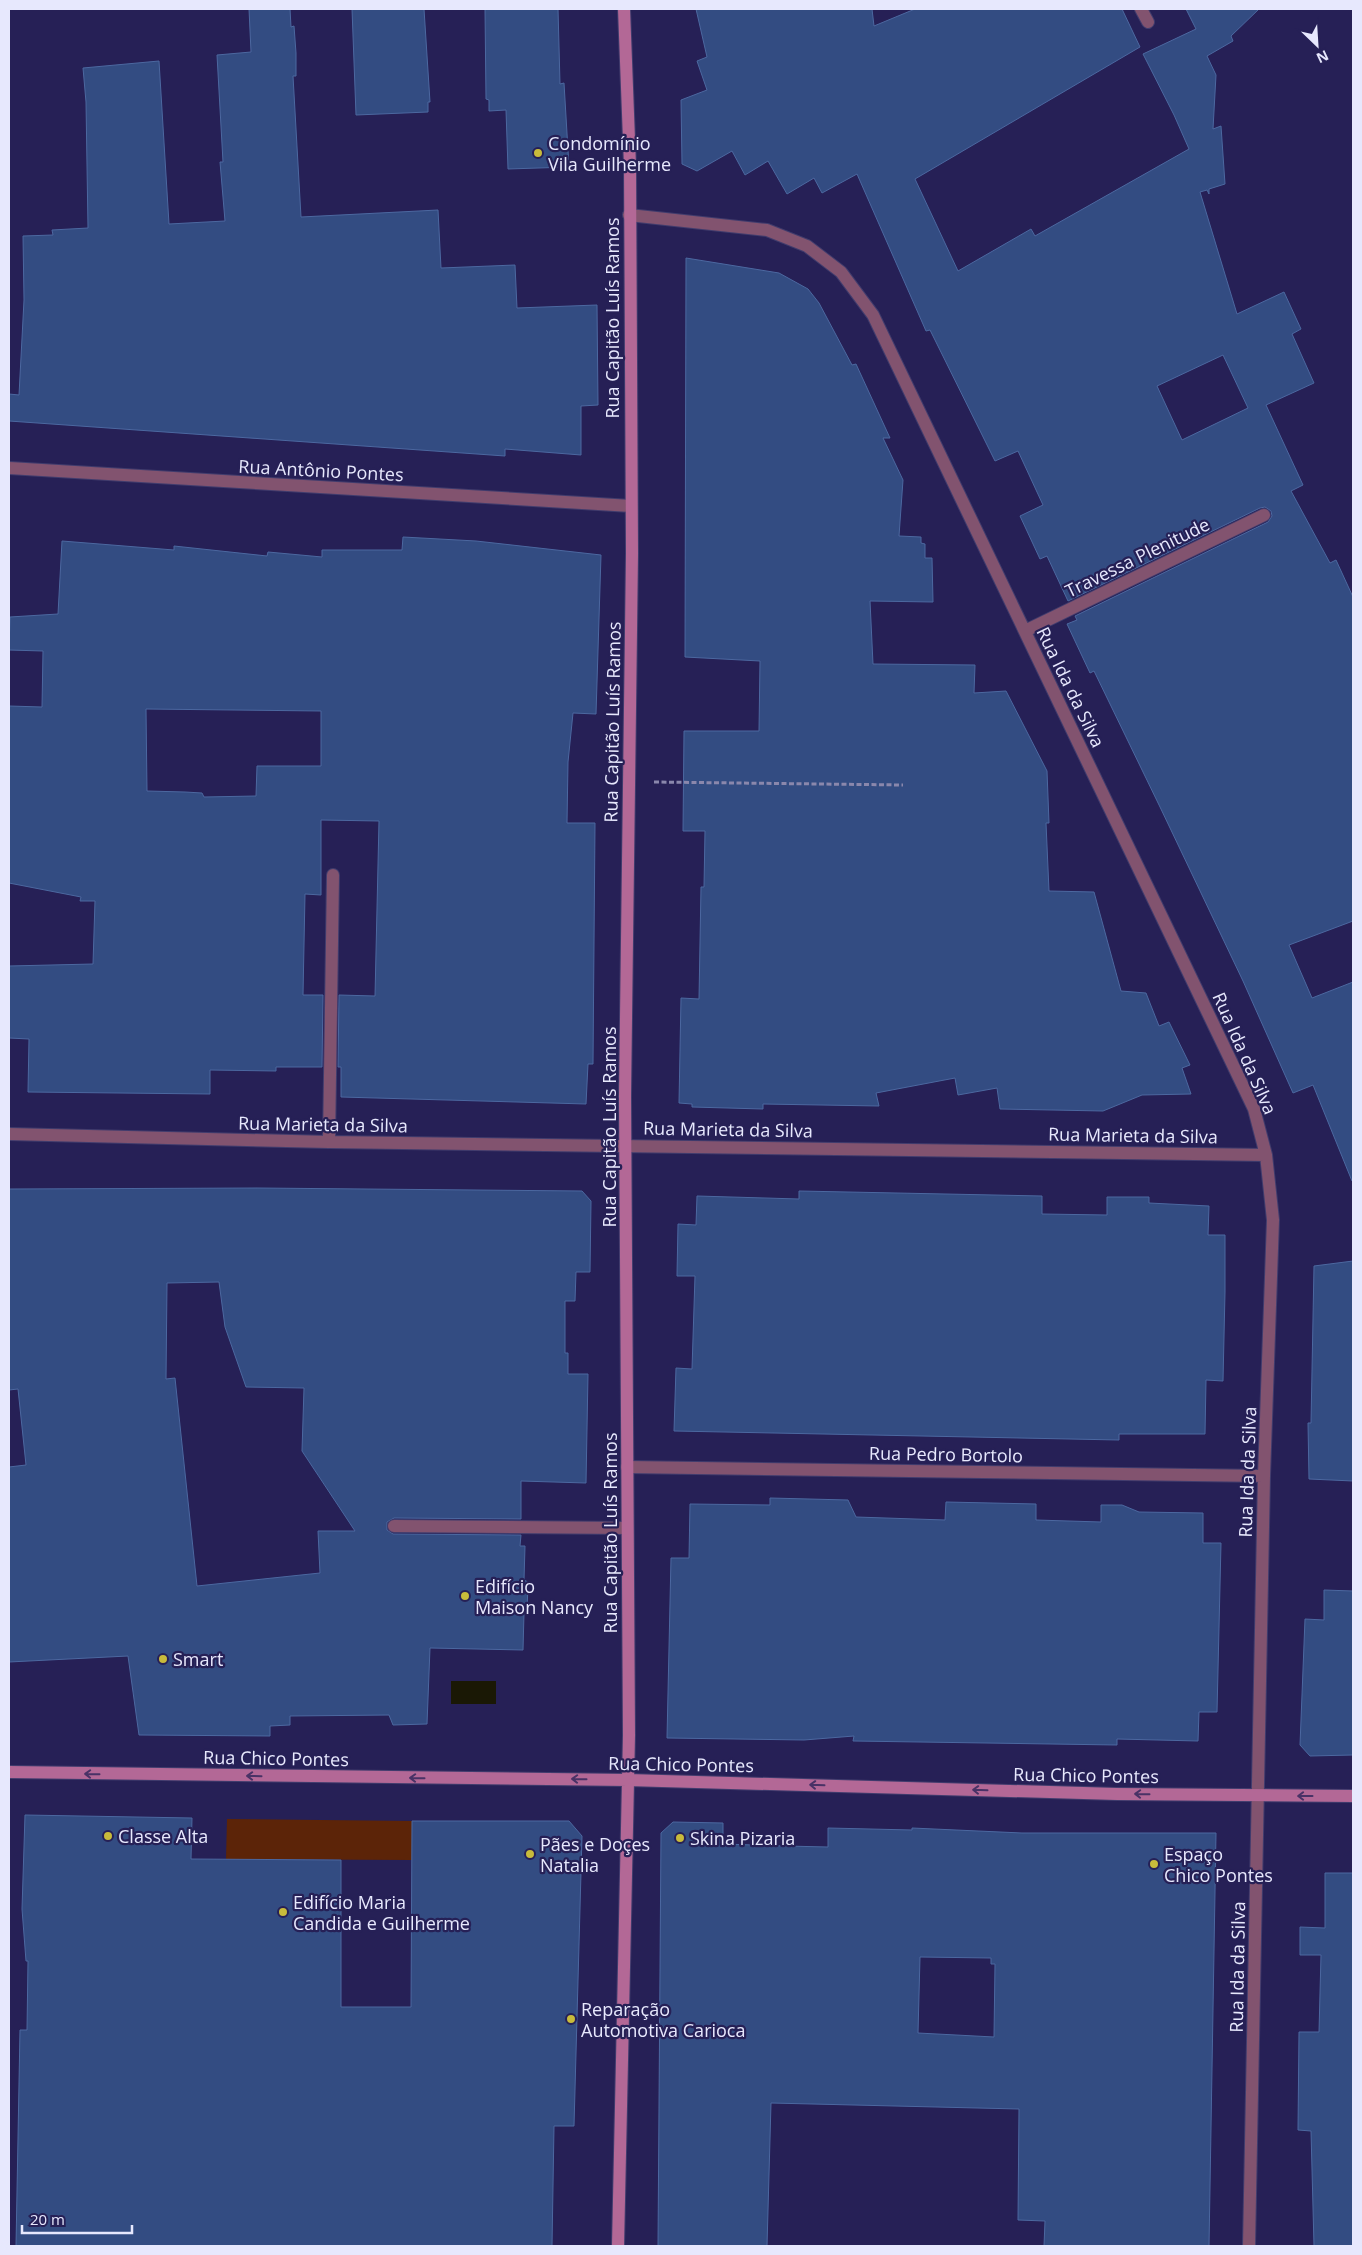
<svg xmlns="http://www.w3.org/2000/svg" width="1362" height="2255" font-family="'Open Sans',sans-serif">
<rect width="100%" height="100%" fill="#262056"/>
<path fill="#5c2408" d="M227,1819l185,2v39l-186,-1z"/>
<path fill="#1a1805" d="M451,1681h45v23h-45z"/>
<path fill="#334c82" stroke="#4c68a0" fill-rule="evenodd" d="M249,9h41l1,18 3,-1 2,27v23h-3l8,141 137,-7 3,58 74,-3 2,43 80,-3 1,100 -17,1v49l-76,-6v7l-496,-35v-27l10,1 5,-95 -1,-64 30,-1 -1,-5 36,-2 -2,-126 -3,-34 76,-7 10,163 56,-3 -5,-59h3l-6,-107 34,-3z
M352,9h72l6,93h-2v10l-72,3z
M485,9h73l2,75 4,-1 5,84 -61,2 -2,-59 -17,1v-11l-3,-1z
M696,9h176l2,17 41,-17h207l18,38 -225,132 43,92 73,-42 4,7 154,-87 -15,-34 -31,-61 53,-25 -10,-20h73l-28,27 2,5 -26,15 9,19 -3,54 8,-3 4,58 -16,5v5l-2,-4 -7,2 37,122 47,-22 17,37 -9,5 22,49 -48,22 37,80 -12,6 39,72 6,-3 17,37v324l-64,24 23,53 41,-16v199h-1l-39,-96 -20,8 -50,-112 -83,-174 -66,-136 -4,2 -23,-49 10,-4 -2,-4 193,-94 4,-6 -1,-5 -6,-4 -5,1 -192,93 -21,-45 -7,3 -20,-43 23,-11 -25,-54 -23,10 -65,-131 -4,1 -69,-157 -35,19 -8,-15 -27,16 -19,-33 -23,14 -13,-24 -35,20 -15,-7 -1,-64 26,-10 -10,-29 10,-4zM1223,355l25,53 -66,32 -25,-54z
M686,258l93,15 29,16 11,14 33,62 4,-1 34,74h-7l20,42 -4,56 22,1v6l4,1v14h7l1,44 -63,-1 3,63 102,1 -1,28 32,-2 41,80 2,52h-3l3,68 45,1 27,99 25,2 13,33 10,-4 21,43 -8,3 9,26 -49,1 -39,16 -103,-2 -3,-21 -39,7 -3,-17 -79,15 3,13 -116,-2v5l-71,-2v-3l-13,-1 2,-105 18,1 2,-112h3l1,-56h-22l1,-100h75l1,-70 -75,-4z
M403,537l73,4 125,14 -5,159 -23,-1 -5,49 -1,61h28l-2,241h-5l-2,40 -245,-7v-30h-3l1,-72 36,1 4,-175 -58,-1v75l-16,-1 -2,101h20l-1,72h-46v4l-66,-1v24l-182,-2 1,-53 -20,-1v-72l84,-2 2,-63h-15l1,-4 -72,-14v-177l33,1 1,-56 -34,-1 1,-33 48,-3 4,-73 112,9v-4l93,10 1,-4 54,5v-7h80zM146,709l175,2v55h-64l-1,30 -52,1 -2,-4 -17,-1 -38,-1z
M257,1188l325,3 9,10 -1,71h-14l-1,29h-10v52h3v21h20l-2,109 -65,-2v38l-127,-1 -7,4v8l6,4 128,1 -1,11h5l-1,34 4,2 -1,31h-3l-1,37 -93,-2 -3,76 -34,1 -4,-10 -99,1v9l-20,1v10l-131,-1 -11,-79 -119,6v-195l17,-2 -8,-76 -9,1v-201zM219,1282l6,45 21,60 58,1 -2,63 53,80h-37l2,42 -123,13 -22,-208 -9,1 1,-96z
M799,1191l243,5v18l65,1v-18h42v6l60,3 -1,29h17v57l-2,89 -17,-1 -1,54h-86v6l-445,-9 2,-63 16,1 3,-93h-18l1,-52 18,1 1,-29 102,3z
M1353,1261v220l-44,-2 -1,-56h3l3,-157z
M770,1498l78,2 8,17 89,3 1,-18 90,2v16l65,2v-17h21l17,7 64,1v30h18l-4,169h-18l-1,29 -81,-2v6l-264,-4 1,-5 -50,4 -137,-2 4,-180h18l1,-54 80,1z
M1324,1590l29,1v164l-43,1 -10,-11 5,-126 19,1z
M25,1815l167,3 -1,41 150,1v147h70l1,-186h157l13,15 -8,290h-20l-2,120h-536l4,-216h7l1,-69h-2l-4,-52z
M673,1822l50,1v21l62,2 43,1v-19l84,2v-2l110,5h194l-7,413h-165l1,-25 -27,-1 1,-111 -248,-6 -4,143h-109l3,-413zM920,1957l71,1v6h4l-1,73 -76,-4z
M1325,1873h28v373h-39l-3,-115 -13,-1 1,-98h20l2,-77h-21v-28l25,1z"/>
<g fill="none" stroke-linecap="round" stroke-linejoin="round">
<defs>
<path id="lane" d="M394,1526l233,2"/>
<path id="street" d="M1141,9l7,13
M629,215l138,15 40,16 34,26 32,43 381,794 12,46 7,65 -9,256 -15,770
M9,468l622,38
M1025,631l239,-116
M9,1134l320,8 937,13
M329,1142l4,-267
M627,1467l637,9"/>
<path id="secondary" d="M9,1772l619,8 489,14 236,2
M618,2246l11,-511 -4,-639 7,-543 -2,-387 -6,-157"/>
</defs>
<use href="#lane" stroke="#413c6d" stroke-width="14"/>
<use href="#street" stroke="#413c6d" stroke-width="14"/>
<use href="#secondary" stroke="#413c6d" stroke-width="14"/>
<path stroke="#8a87ac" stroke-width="3" stroke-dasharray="5 2.5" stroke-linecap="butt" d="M654,782l249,3"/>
<use href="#lane" stroke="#82536f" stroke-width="12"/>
<use href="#street" stroke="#82536f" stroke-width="12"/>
<use href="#secondary" stroke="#b36896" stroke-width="12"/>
</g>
<defs><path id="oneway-shaft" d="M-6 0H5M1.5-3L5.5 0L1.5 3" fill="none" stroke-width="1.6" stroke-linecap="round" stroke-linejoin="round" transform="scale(1.25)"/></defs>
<g stroke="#493266">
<use href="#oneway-shaft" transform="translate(92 1774) rotate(-179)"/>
<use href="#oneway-shaft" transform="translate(254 1776) rotate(-179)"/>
<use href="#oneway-shaft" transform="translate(417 1778) rotate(-179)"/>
<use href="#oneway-shaft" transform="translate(579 1779) rotate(-179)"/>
<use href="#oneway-shaft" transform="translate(817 1785) rotate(-178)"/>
<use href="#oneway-shaft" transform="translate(980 1790) rotate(-178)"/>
<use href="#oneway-shaft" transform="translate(1142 1794) rotate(-179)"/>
<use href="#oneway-shaft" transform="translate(1305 1796) rotate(-180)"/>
</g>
<g fill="#c8bb3b" stroke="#262056" stroke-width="2">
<circle cx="538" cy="153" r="5"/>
<circle cx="465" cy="1596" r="5"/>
<circle cx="163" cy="1659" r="5"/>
<circle cx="108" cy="1836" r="5"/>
<circle cx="680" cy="1838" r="5"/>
<circle cx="530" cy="1854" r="5"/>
<circle cx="1154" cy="1864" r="5"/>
<circle cx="283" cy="1912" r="5"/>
<circle cx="571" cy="2019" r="5"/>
</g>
<g text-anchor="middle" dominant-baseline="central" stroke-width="4.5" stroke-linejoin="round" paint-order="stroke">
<g font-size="18" fill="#e7e8fd" stroke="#262056" text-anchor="start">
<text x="548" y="143">Condomínio<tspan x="548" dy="21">Vila Guilherme</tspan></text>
<text x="475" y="1586">Edifício<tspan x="475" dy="21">Maison Nancy</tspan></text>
<text x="173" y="1659">Smart</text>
<text x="118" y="1836">Classe Alta</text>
<text x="690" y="1838">Skina Pizaria</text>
<text x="540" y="1844">Pães e Doçes<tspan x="540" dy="21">Natalia</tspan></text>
<text x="1164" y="1854">Espaço<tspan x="1164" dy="21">Chico Pontes</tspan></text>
<text x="293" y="1902">Edifício Maria<tspan x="293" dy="21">Candida e Guilherme</tspan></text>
<text x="581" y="2009">Reparação<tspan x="581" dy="21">Automotiva Carioca</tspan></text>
</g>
<g font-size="18" fill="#e7e8fd" stroke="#262056">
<text transform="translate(612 318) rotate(-90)">Rua Capitão Luís Ramos</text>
<text transform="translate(321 470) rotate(3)">Rua Antônio Pontes</text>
<text transform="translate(1137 557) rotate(-26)">Travessa Plenitude</text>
<text transform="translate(1071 687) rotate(64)">Rua Ida da Silva</text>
<text transform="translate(612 722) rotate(-89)">Rua Capitão Luís Ramos</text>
<text transform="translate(1245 1053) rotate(66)">Rua Ida da Silva</text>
<text transform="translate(323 1124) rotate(1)">Rua Marieta da Silva</text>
<text transform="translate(609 1127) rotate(-90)">Rua Capitão Luís Ramos</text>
<text transform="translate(728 1129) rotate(1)">Rua Marieta da Silva</text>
<text transform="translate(1133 1135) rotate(1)">Rua Marieta da Silva</text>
<text transform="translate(946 1454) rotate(1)">Rua Pedro Bortolo</text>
<text transform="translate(1247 1472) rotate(-88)">Rua Ida da Silva</text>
<text transform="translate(610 1533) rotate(-90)">Rua Capitão Luís Ramos</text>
<text transform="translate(276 1758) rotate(1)">Rua Chico Pontes</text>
<text transform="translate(681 1764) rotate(1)">Rua Chico Pontes</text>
<text transform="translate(1086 1775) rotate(1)">Rua Chico Pontes</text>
<text transform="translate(1237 1967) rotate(-89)">Rua Ida da Silva</text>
</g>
</g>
<rect width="1362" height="2255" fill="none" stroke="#e7e8fd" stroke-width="20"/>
<g transform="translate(1317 45) rotate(155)" stroke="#262056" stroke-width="4" paint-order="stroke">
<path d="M0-4L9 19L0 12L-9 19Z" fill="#e7e8fd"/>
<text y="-8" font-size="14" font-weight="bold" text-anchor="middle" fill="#e7e8fd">N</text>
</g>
<path d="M22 2225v8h110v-8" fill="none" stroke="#e7e8fd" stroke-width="2.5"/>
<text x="30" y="2225" font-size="15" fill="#e7e8fd" stroke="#262056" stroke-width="4" paint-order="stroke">20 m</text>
</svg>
